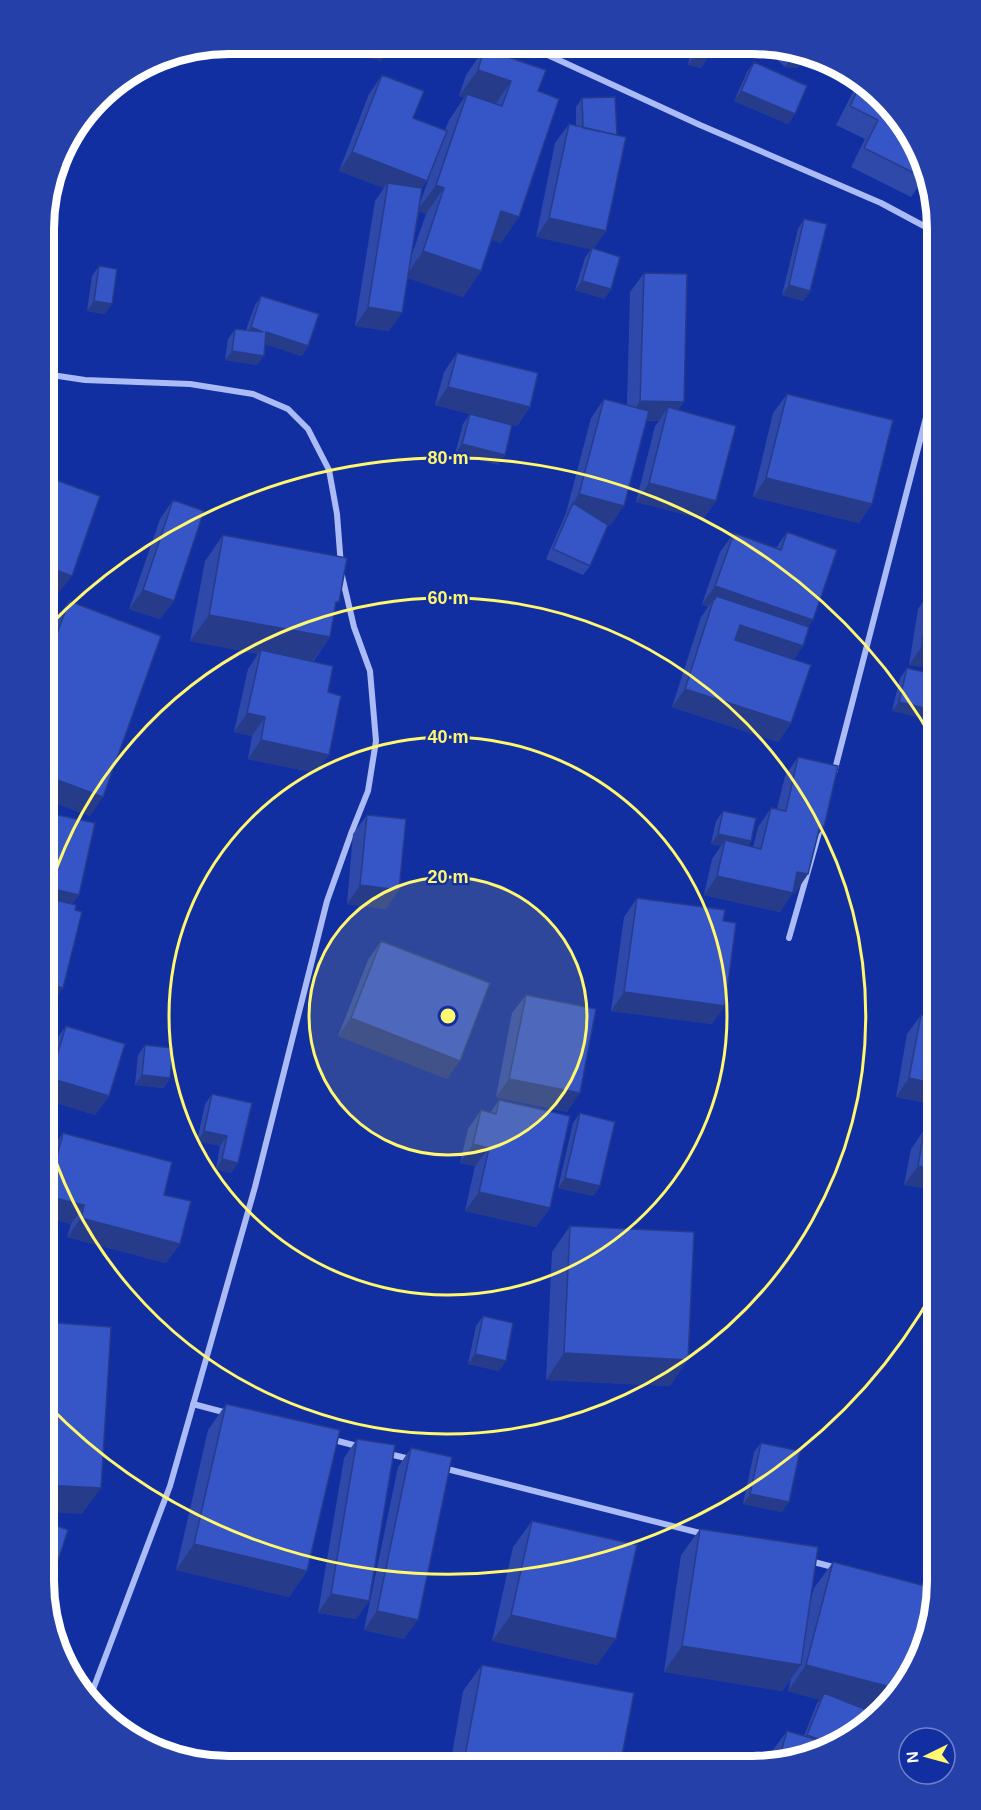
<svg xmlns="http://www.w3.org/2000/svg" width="981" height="1810" font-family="Helvetica,sans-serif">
<rect width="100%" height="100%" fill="#122fa1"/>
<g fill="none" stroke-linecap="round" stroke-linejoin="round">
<path stroke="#abbbf5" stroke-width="6" d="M526,45l174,80 181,78 56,30
M45,374l40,6 105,4 63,10 35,15 20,20 21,41 8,44 4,52
M834,773l103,-398
M789,938l31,-109
M193,1404l34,9
M330,1439l31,8
M385,1453l25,6
M443,1468l261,66
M810,1561l27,7
M89,1700l81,-214 85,-299 72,-286 25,-70 16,-40 8,-50 -6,-70 -16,-44 -12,-51"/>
</g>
<path fill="#2e49aa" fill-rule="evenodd" d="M359,44l31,1 -9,16 -25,-7z
M692,46l22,1 -13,21 -13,-3z
M773,47h15l22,11 -6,7 -10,3 -9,-1 -8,-7 -4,-8z
M484,49l54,42 -37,152 -9,-3 -11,31 -18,26 -55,-19 -19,53 -34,-5 20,-125 9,-13 -45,-17 30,-77 13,-19 31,43 32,12 4,-10 15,-22 -5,-2 7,-21zM430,175l-10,28 2,-15 5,-7zM419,211l7,3 -15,43z
M754,62l41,52 -7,10 -54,-23 13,-29z
M860,82l14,7 50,89 -13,19 -60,-30 14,-28 -29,-14 18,-35z
M582,98l11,151 18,40 -7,10 -29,-9 10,-32 6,-9 -55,-12 19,-94 14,-19 7,2v-19z
M804,219l6,72 -7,10 -21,-6 16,-66z
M99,266l6,48 -18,-3 5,-35z
M644,273l34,137 38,91 -13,18 -67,-17 19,-76 4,-5h-12l-36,104 -6,-1 -15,42 -7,9 -37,-16 20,-46 25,-95 13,-19 23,6 3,-113z
M261,296l41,60 -37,-12 -8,21 -32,-5 3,-21 7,-10 11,1 9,-25z
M457,353l73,54 -13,19 -11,-3 -1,32 -7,10 -43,-11 8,-30 7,-10 -35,-9 9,-33z
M787,394l85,110 -13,19 -106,-26 20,-84z
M173,500l1,101 -14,18 -31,-10 31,-90z
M787,532l21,95 -5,19 -9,13 -3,64 -13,19 -106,-35 29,-90 7,-10 -6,-3 18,-52 14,-19 42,15z
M223,535l112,73 -5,29 -17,25 15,30 -12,81 -68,-14 4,-23 -18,-4 14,-63 10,-15 -68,-13 15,-80z
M937,544v37l-9,-2z
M931,590l6,1v78l-28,-4 9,-56z
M69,601l21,215 -46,-17 1,-148 11,-31z
M907,668l30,7 -45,36 8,-33z
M798,757l19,79 -9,38 -13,19 -2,-1 -13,20 -76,-17 8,-36 9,-13 -10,-2 5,-23 7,-10 28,30 -3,5 5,1 5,-20 13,-19 6,1 8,-33z
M367,815l19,94 -39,-5 6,-70z
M637,898l75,126 -101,-13 13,-94z
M381,941l66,138 -109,-43 30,-76z
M937,987v118l-41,-8 11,-63 14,-19 6,1 4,-21z
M526,995l41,117 -71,-15 16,-84z
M66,1026l43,70 -14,19 -51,-16v-27l9,-28z
M145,1045l25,33 -6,10 -29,-3 3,-30z
M212,1094l26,69 -7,10 -15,-4 4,-23 -23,-5 8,-37z
M499,1100l51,108 -14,19 -71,-16 10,-45 -15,-3 8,-34 13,-19 9,3z
M580,1113l20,73 -7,10 -35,-8 15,-65z
M937,1114v76l-33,-5 7,-36 13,-19 4,1 1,-6z
M63,1133l101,62 16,49 -14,19 -99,-26 4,-13 -27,-7v-42l6,-23z
M937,1200v57l-9,-1z
M570,1226l100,160 -124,-6 6,-128z
M483,1316l23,45 -7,10 -31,-7 8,-38z
M226,1404l81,167 -18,26 -113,-27 32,-140z
M357,1439l12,162 -13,18 -38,-6 26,-155z
M761,1443l21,69 -39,-8 11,-52z
M411,1448l-7,191 -40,-9 34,-163z
M532,1521l65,144 -105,-24 21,-94z
M700,1529l109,78 5,-19 19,-26 66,132 -21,21 -12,-3 -54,45 -43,7 4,-14 14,-19 17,5 13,-33 3,-3 -32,-9 3,-12 -9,12 -118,-19 17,-117z
M482,1665l138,101h-170l13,-75z"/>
<path fill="#263c8b" d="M363,44l25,7 -7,10 -25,-7z
M593,46h51l-9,12z
M701,46l13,3 -13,19 -13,-3z
M807,56l3,2 -6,7 -10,3 -9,-1 7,-10z
M478,70l33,11 -18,27 -26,-14 -3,4 -5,-2z
M741,91l54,23 -7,10 -54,-23z
M352,152l75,29 -13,19 -26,-17 -4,5 -45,-17z
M436,185l8,3 -18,26 -9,-3z
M501,211l18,6 -18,26 -18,-6z
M549,218l57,13 -13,19 -57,-13z
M423,251l58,20 -18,26 -58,-20z
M582,281l29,8 -7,10 -29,-9z
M789,285l21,6 -7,10 -21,-6z
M94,301l18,3 -7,10 -18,-3z
M368,307l34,6 -13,18 -34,-5z
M251,327l12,5 -19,5z
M266,332l42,14 -6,10 -43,-14z
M232,351l32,5 -7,9 -32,-5z
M448,387l82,20 -13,19 -82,-21z
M640,401l44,1 -14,19 -2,-14 -9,14 -32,-1z
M462,444l43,11 -7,10 -43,-11z
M766,478l106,26 -13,19 -106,-26z
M649,483l67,18 -13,18 -67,-17z
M579,494l45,12 -13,19 -43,-11 5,-11 -7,10z
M937,565v16l-9,-2z
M45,566l27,10 -14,18 -13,-5z
M715,586l98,34 -14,19 -84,-40 1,-3 -8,11 -6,-3z
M143,590l31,11 -14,18 -31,-10z
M209,615l121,22 -19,26 -50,-13 -3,4 -68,-13z
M740,625l63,21 -13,19 -63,-21z
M922,646l15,3v20l-28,-4z
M685,689l106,34 -13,19 -106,-35z
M899,702l38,9v11l-45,-11z
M247,713l18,4 -13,19 -18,-4z
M261,740l68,15 -13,18 -68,-14z
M44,775l59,22 -13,19 -46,-17z
M820,826l4,1 -14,19z
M718,834l33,7 -7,10 -19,-11 -4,6 -10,-2z
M797,872l11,2 -13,19 -11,-2z
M717,876l76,17 -13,19 -76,-17z
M360,885l39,5 -13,19 -39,-5z
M44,887l35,8 -13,18 -22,-4z
M44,983l19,5 -13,19 -6,-2z
M624,992l101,14 -13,18 -101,-13z
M351,1018l109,43 -13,18 -109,-43z
M142,1075l28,3 -6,10 -29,-3z
M50,1078l59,18 -14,19 -51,-16v-13z
M909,1078l28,6v21l-41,-8z
M509,1079l71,14 -13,19 -71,-15z
M204,1131l23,5 -7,10 -23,-5z
M473,1144l16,4 -14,18 -15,-3z
M222,1159l16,4 -7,10 -15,-4z
M918,1166l19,3v21l-33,-5z
M565,1178l35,8 -7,10 -35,-8z
M479,1192l71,16 -14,19 -71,-16z
M47,1196l37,9 -13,19 -27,-7v-17z
M81,1218l99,26 -14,19 -99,-26z
M937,1242v15l-9,-1z
M564,1353l124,7 -18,26 -124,-6z
M475,1354l31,7 -7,10 -31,-7z
M44,1485l57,3 -19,26 -38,-2z
M750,1494l39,8 -7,10 -39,-8z
M194,1544l113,27 -18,26 -113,-27z
M331,1594l38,7 -13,18 -38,-6z
M377,1611l41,9 -14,19 -40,-9z
M511,1615l105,24 -19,26 -105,-24z
M682,1646l119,19 -19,26 -118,-19z
M806,1665l96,25 -3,4 -21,21 -56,-15 2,-7 -4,7 -32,-9z"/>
<path fill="#3655c6" stroke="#263c8b" stroke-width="1.5" d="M364,44l26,1 -2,6z
M702,46l12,1v2z
M782,47h6l19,9 -6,2 -9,-1 -9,-6z
M484,49l62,21 -8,21 21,8 -40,118 -18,-6 -20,60 -58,-20 21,-63 -8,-3 31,-91 35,12 9,-25 -33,-11z
M754,62l53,24 -12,28 -54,-23z
M382,75l42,16 -11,27 34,13 -20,50 -75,-29z
M861,83l13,6 54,80v1l-4,8 -60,-30 14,-28 -28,-14z
M615,97l2,38 -34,-7 -1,-30z
M569,124l57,13 -20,94 -57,-13z
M388,183l34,5 -20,125 -34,-6z
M804,219l23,5 -17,67 -21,-6z
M592,248l28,9 -9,32 -29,-8z
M99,266l18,3 -5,35 -18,-3z
M644,273l43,1 -3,128 -44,-1z
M261,296l58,18 -11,32 -42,-14 -2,24 -32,-5 3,-22 28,3 -12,-5z
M457,353l81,20 -8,34 -82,-20z
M787,394l106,26 -21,84 -106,-26z
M604,399l45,12 -25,95 -45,-12z
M668,407l68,19 -20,75 -67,-18z
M470,414l42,11 -7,30 -43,-11z
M45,476l55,20 -28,80 -27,-10z
M173,500l31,11 -30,90 -31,-11z
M573,503l35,22 -18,41 -37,-17z
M787,532l50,18 -24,70 -98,-34 19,-53 47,17z
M223,535l124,23 -8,44h-3l-6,35 -121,-22z
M931,590l6,1v58l-15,-3z
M716,596l93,31 -6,19 -63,-21 -5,15 76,25 -20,58 -106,-34 29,-91 1,1z
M69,601l92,35 -58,161 -59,-22 1,-108z
M261,650l72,16 -5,26 13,4 -12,59 -68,-15 4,-23 -18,-4z
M907,668l30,7v36l-38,-9z
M798,757l40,9 -14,61 -4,-1 -12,48 -11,-2 -4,21 -76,-17 8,-36 36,9 10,-41 15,3z
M723,811l33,7 -5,23 -33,-7z
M44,812l51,11 -16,72 -35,-8z
M367,815l39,4 -7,71 -39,-5z
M44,897l32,8 -1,5 7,2 -19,76 -19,-5z
M637,898l88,12 -2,11 13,2 -11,83 -101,-14z
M381,941l109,42 -30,78 -109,-43z
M526,995l70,14 -16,84 -71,-14z
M937,1013v71l-28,-6 12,-63 15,3z
M66,1026l59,18 -16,52 -59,-18z
M145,1045l28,3 -3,30 -28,-3z
M212,1094l40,9 -14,60 -16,-4 5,-23 -23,-5z
M499,1100l71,16 -20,92 -71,-16 10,-44 -16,-4 8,-34 15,4z
M580,1113l35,9 -15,64 -35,-8z
M924,1130l13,3v36l-19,-3z
M63,1133l109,29 -8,33 27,6 -11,43 -99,-26 3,-13 -37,-9z
M570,1226l124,6 -6,128 -124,-7z
M483,1316l30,7 -7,38 -31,-7z
M44,1322l67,5 -10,161 -57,-3z
M226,1404l114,26 -33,141 -113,-27z
M357,1439l38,6 -26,156 -38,-7z
M761,1443l39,8 -11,51 -39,-8z
M411,1448l41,9 -34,163 -41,-9z
M44,1521l24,9 -22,68 -2,-17z
M532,1521l105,24 -21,94 -105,-24z
M700,1529l118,18 -17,118 -119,-19z
M833,1562l104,27v5l-14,58 -21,38 -96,-25z
M482,1665l152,28 -14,73h-157z
M824,1693l43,17 -9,22 -23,13 -28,-10z
M787,1731l48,14 -23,12 -34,5z"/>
<circle cx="448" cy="1016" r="139" fill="#fff76f" fill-opacity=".12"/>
<g fill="none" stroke="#fff76f" stroke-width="3">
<circle cx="448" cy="1016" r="139"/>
<circle cx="448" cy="1016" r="279"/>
<path d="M45 904A418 418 0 1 1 44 1124"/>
<path d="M936 1287A558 558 0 0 1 47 1404M47 628A558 558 0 0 1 936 745"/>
</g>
<path d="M0 0H981V1810H0ZM229 54H752A175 175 0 0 1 927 229V1581A175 175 0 0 1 752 1756H229A175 175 0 0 1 54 1581V229A175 175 0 0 1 229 54Z" fill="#2540a9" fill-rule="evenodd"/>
<path fill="none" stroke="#fff" stroke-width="8" d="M229 54H752A175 175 0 0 1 927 229V1581A175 175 0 0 1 752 1756H229A175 175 0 0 1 54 1581V229A175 175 0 0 1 229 54Z"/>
<circle cx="448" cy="1016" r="9" fill="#fff76f" stroke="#122fa1" stroke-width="3"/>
<g font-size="18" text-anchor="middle" font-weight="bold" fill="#fff76f" stroke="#122fa1" stroke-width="4.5" stroke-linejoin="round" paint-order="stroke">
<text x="448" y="464">80 m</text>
<text x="448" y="604">60 m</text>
<text x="448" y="743">40 m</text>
<text x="448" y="883">20 m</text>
</g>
<g transform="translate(927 1756) rotate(265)"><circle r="28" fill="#122fa1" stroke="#7182c7" stroke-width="1.5"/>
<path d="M0-4.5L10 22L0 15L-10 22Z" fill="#fff76f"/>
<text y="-9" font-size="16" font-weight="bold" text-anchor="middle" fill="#ffffff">N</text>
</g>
</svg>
